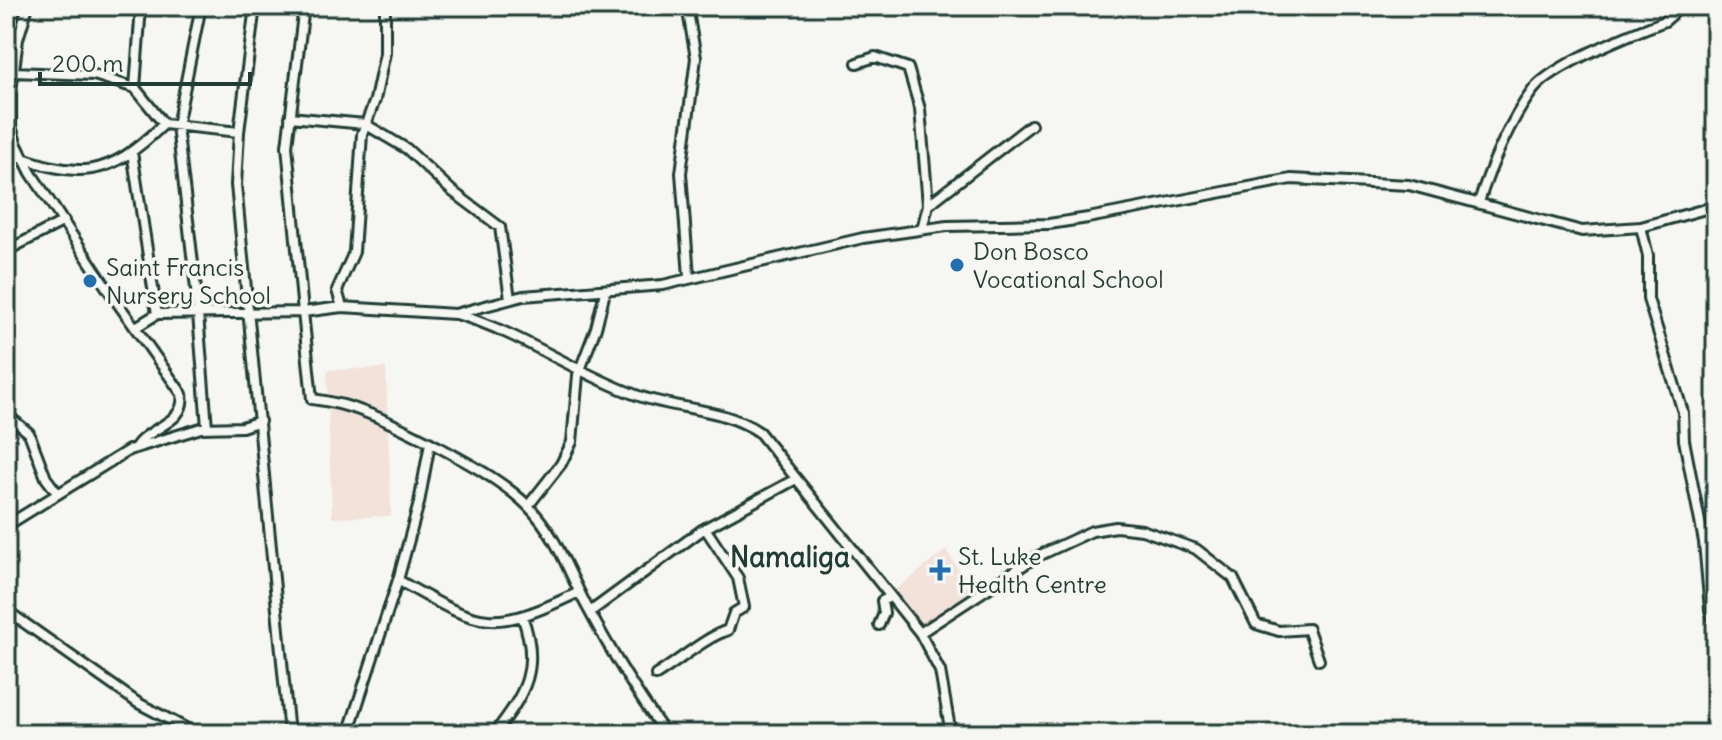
<svg xmlns="http://www.w3.org/2000/svg" width="1722" height="740" font-family="Delius,sans-serif">
<rect width="100%" height="100%" fill="#f6f6f2"/>
<filter id="ink" filterUnits="userSpaceOnUse"><feTurbulence type="fractalNoise" baseFrequency=".0125" numOctaves="2"/><feDisplacementMap in="SourceGraphic" scale="16" xChannelSelector="R" yChannelSelector="G"/><feConvolveMatrix kernelMatrix="1 2 1 2 8 2 1 2 1" color-interpolation-filters="sRGB"/></filter>
<g filter="url(#ink)">
<path fill="#f2e2d9" d="M386,368l5,148 -59,2 -5,-148z
M946,550l29,43 -53,34 -28,-36z"/>
<g fill="none" stroke-linecap="round" stroke-linejoin="round">
<defs>
<path id="minor" d="M28,6l-10,33 -7,53v34l5,17 15,30 76,115 75,106c5,30 -34,32 -47,54
M141,6l-6,82 29,36 75,8
M201,6l-24,120 19,163 11,138
M255,6l-16,126 -3,53 53,549
M304,6l-17,140 16,166 39,-5 113,7 68,-18 140,-11 200,-47 84,-12 102,-2 39,-6 203,-39 118,6 173,46 59,-4 75,-21
M687,6l9,52 -15,115 8,103
M857,63l18,-6 33,11 12,41 8,96
M13,72l81,3 41,13
M290,117l75,7 42,25 45,42 48,36 10,72
M6,152c74,28 101,27 158,-28
M132,152l25,162
M1479,202c11,-35 32,-83 54,-112 21,-26 100,-57 132,-69l8,-7 -2,-8
M1641,227l7,29v43l35,113 1,28 20,102 6,68 6,15
M922,229l6,-24 103,-80
M6,251l58,-30
M342,307l-5,-17 17,-38 8,-118 13,-34 10,-47v-47
M456,314c64,18 117,58 180,81 40,15 86,12 123,37l161,201 20,38 11,63
M136,327l21,-13 146,-2 9,87c44,5 80,24 119,44 32,17 71,37 97,63 28,28 40,65 58,99 24,45 50,88 80,129
M6,414l23,19 17,45 12,16
M528,506l33,-42 11,-22 6,-67 18,-47 9,-36
M6,526l123,-76 72,-22 41,-1 18,-6
M398,580c82,47 93,55 181,12
M6,610l132,93 59,31
M590,612l112,-82 94,-51
M879,625l5,-12 -2,-12 8,-4
M920,633l116,-76 56,-26 24,-4 26,3 54,19 37,29 23,46 23,7 29,-2 11,31
M656,675c23,-14 48,-37 72,-45l6,-17 10,-6 -6,-29 -33,-50
M348,734l50,-154 21,-77 11,-60
M494,734c32,-41 47,-67 28,-118"/>
</defs>
<use href="#minor" stroke="#1f3d34" stroke-width="14"/>
<use href="#minor" stroke="#f6f6f2" stroke-width="8"/>
</g>
</g>
<g fill="#1f6fb2" stroke="#f6f6f2" stroke-width="3">
<circle cx="957" cy="265" r="8"/>
<circle cx="90" cy="281" r="8"/>
<path d="M936 558h8v8h8v8h-8v8h-8v-8h-8v-8h8z"/>
</g>
<g text-anchor="middle" dominant-baseline="central" stroke-width="7" stroke-linejoin="round" paint-order="stroke">
<g font-size="24" fill="#1f3d34" stroke="#f6f6f2" text-anchor="start">
<text x="973" y="251">Don Bosco<tspan x="973" dy="28">Vocational School</tspan></text>
<text x="106" y="267">Saint Francis<tspan x="106" dy="28">Nursery School</tspan></text>
<text x="958" y="556">St. Luke<tspan x="958" dy="28">Health Centre</tspan></text>
</g>
<g font-size="28" font-weight="bold" fill="#1f3d34" stroke="#f6f6f2">
<text x="790" y="557">Namaliga</text>
</g>
</g>
<rect width="1722" height="740" fill="none" stroke="#f6f6f2" stroke-width="32"/>
<rect x="16" y="16" width="1690" height="708" fill="none" stroke="#1f3d34" stroke-width="3" filter="url(#ink)"/>
<path d="M40 72v12h210v-12" fill="none" stroke="#1f3d34" stroke-width="4"/>
<text x="52" y="72" font-size="24" fill="#1f3d34" stroke="#f6f6f2" stroke-width="6" paint-order="stroke">200 m</text>
</svg>
